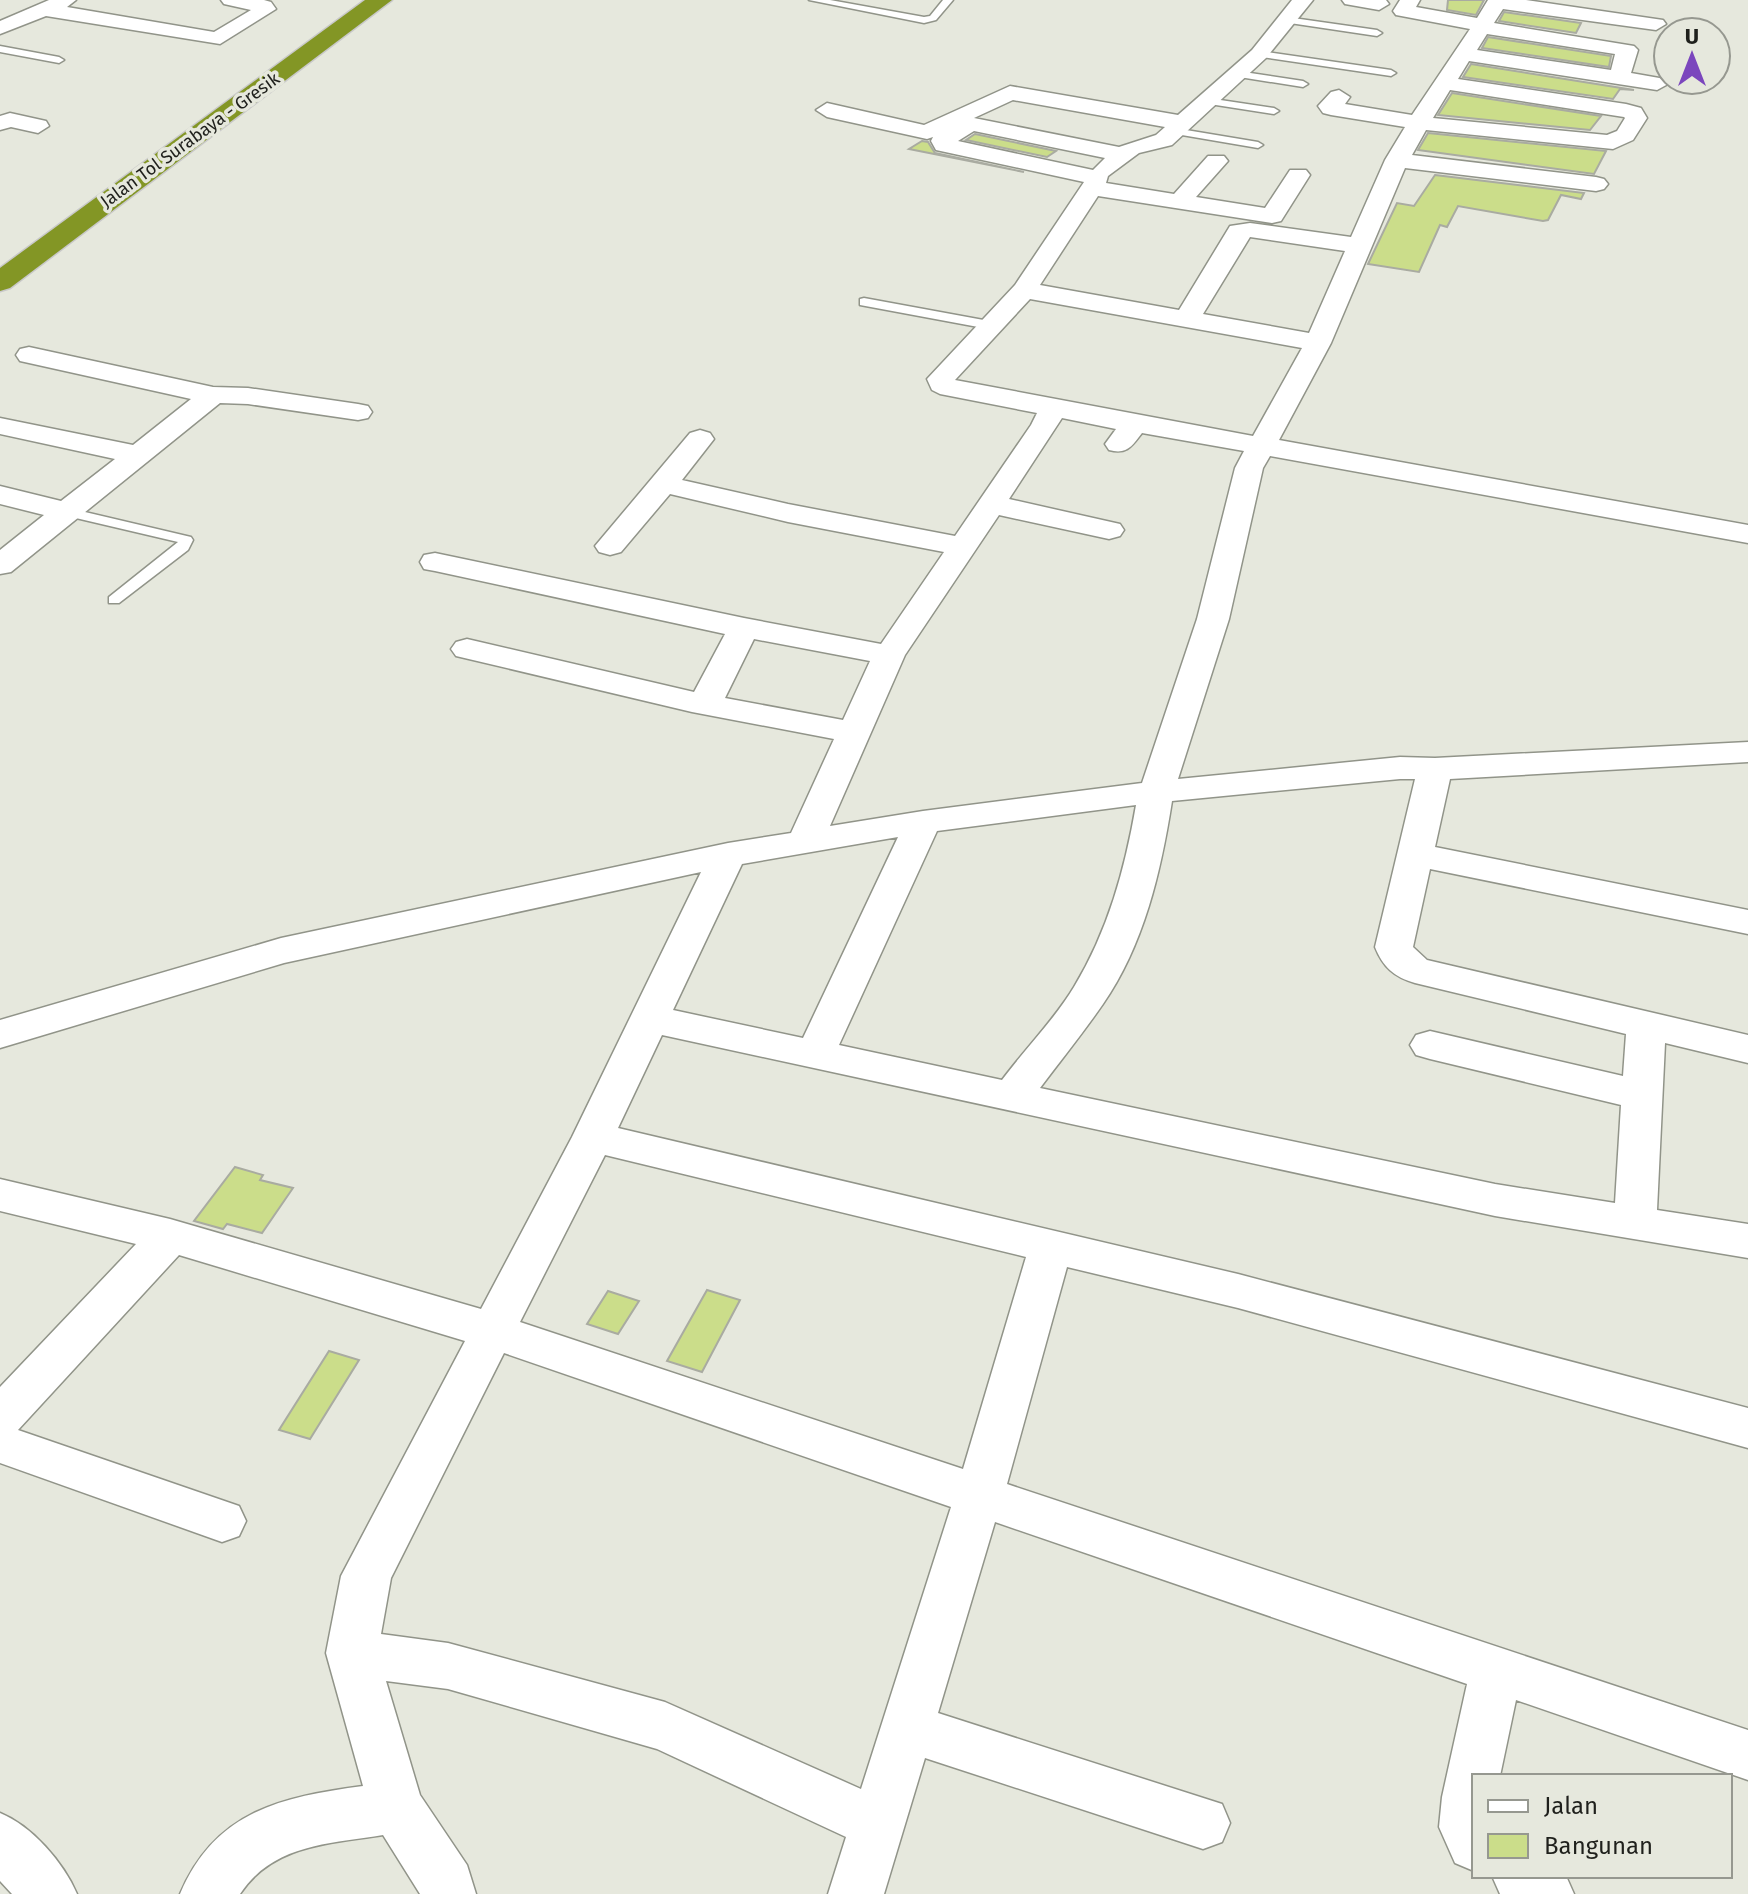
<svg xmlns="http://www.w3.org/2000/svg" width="1748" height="1894" font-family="'Fira Sans',sans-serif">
<rect width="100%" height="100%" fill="#e6e8dd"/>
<path fill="#cbdd8a" stroke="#a9aba1" stroke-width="2" d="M1448,0h36l-8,15 -29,-5z
M1504,12l77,11 -5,10 -77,-12z
M1488,37l123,19 -2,11 -127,-19z
M1471,64l163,26 -14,-1 -7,10 -150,-22z
M1452,93l149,23 -11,14 -152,-15z
M1428,133l178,18 -12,23 -176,-24z
M975,134l81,17 -9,6 -81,-17z
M922,141l6,1 7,11 89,19 -115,-23z
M1435,175l149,18 -3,6 -20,-4 -13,25 -5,1 -85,-15 -11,21 -7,-2 -21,47 -51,-8 29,-61 17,3z
M235,1167l28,8 -3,5 33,8 -31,45 -35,-9 -4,5 -29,-8z
M707,1290l33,10 -38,72 -35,-11z
M608,1291l31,10 -21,33 -31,-10z
M329,1351l30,9 -49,79 -31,-9z"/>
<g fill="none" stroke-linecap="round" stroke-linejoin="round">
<defs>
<path id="lane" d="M809,0h21l94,17 6,-1 13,-16h10l-17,20 -12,3z
M1286,17l91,13 5,3 -5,3 -94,-14v-4z
M0,46l59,11 5,3 -5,3 -59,-11z
M1259,51l132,19 5,3 -5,3 -136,-20v-4z
M1237,71l66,10 5,3 -5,3 -70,-11v-4z
M1207,98l67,10 5,3 -5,3 -71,-11 -1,-2z
M1174,128l84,14 5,3 -5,3 -88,-15v-4z
M864,298l125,23 6,4 -6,4 -129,-24v-6z
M68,508l123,29 2,3 -5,10 -69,53h-10v-6l69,-55 -115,-27v-6z"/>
<path id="street" d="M49,0h27l-9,7 147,25 37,-22 -27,-6 -3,-4h43l7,2 5,7 -56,35 -174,-28 -46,18v-13z
M1292,0h21l-47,58 -94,87 -33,8 -31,23 -2,7 68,11 34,-38h16l4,5 -32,36 69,11 25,-38h16l4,5 -29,46 -9,2 -174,-27 -58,89 139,25 51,-84 20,-3 101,14 34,-77 20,-33 -74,-12 -8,-2 -5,-7 13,-14 8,-2 11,7 -5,7 67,11 58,-86 -74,-14 -3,-4 7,-11h20l-4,7 61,11 11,-18h38l137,20 3,4 -10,6 -153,-21 -9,14 140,23 4,4 -7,23 34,6 3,5 -11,6 -188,-29 -11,18 168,25 15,4 6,10 -14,22 -20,9 -187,-19 -14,25 184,22 8,2 4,5 -4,5 -8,2 -191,-23 -74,175 -52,97 469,85v18l-478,-87 -7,12 -34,151 -51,160 222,-22 35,1 313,-16v20l-298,17 -15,68 313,63v24l-318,-65 -17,78 14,13 321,75v28l-83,-20 -8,167 91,14v34l-253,-42 -833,-181 -44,93 620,146 510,134v40l-510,-140 -171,-41 -60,217 741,246v50l-232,-80 -16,76h-26v95l-19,-8 -16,-36 3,-30 25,-113 -472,-162 -57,191 284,91 8,19 -8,19 -19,7 -278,-91 -41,136h-56l18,-57 -189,-88 -209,-60 -62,-8 34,114 47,70 9,29h-56l-37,-59c-54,9 -110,9 -143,59h-60c35,-83 101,-97 183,-108l-37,-133 15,-77 124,-235 -286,-86 -161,175 221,76 7,15 -7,15 -17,6 -222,-79v-76l136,-143 -136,-33v-32l170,40 311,90 91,-172 129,-265 -417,91 -284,85v-28l281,-82 447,-95 63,-10 43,-94 -142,-27 -236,-56 -5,-7 5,-7 11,-3 227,53 31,-58 -290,-63 -11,-2 -4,-7 4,-7 11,-2 309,65 137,26 63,-92 -156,-30 -118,-28 -49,58 -11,3 -11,-3 -4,-6 95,-113 10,-3 10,3 4,6 -32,41 106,24 167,32 76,-111 6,-12 -97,-19 -8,-4 -5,-11 88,-94 69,-103 -148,-32 -5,-9 2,-4 -6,2 -100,-22 -11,-7 11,-7 97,22 86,-39 168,29 74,-65zM1487,34l128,20 -4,16 -134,-20zM1450,90l174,27 1,1 -8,13 -10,4 -174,-17zM1013,100l152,27 -9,8 -37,12 -145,-29zM974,131l131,27 -12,12 -135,-29zM1250,237l95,14 -36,82 -106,-19zM1030,299l272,49 -49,88 -298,-56zM1062,418l54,11 -11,15 4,6c18,5 23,-4 33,-17l102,18 -9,17 -38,151 -55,164 -219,28 -93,15 75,-171 94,-140 110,24 11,-3 4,-6 -4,-6 -111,-25zM754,639l116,22 -27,59 -118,-22zM1400,779h15l-40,168c8,20 19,30 40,36l211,51 -3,42 -193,-45 -14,4 -6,10 6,10 14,4 191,46 -6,98 -120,-19 -455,-96c21,-28 43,-55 63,-84 41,-59 58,-133 69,-203zM1136,805c-11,64 -28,126 -62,182 -19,32 -49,62 -72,93l-163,-35 98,-214zM898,837l-95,201 -130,-28 69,-146zM605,1155l421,102 -63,212 -443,-147zM504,1353l447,154 -90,282 -196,-87 -217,-59 -67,-9 10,-56z
M1342,0h44l3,4 -10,6 -34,-6z
M10,113l36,8 3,5 -11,7 -27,-6 -11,3v-14z
M29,347l184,40 35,1 110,16 10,2 4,6 -4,6 -10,2 -110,-16 -28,-1 -209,169 -11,2v-24l44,-35 -44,-11v-18l61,15 54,-42 -115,-25v-16l133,27 58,-46 -171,-38 -4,-6 4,-6z
M0,1813c32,13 63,49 77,81h-65l-12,-13z
M1492,1876h74l8,18h-74z"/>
<path id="highway" d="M365,0h27l-382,288 -10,3v-23z"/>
</defs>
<use href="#lane" stroke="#919489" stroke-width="3"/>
<use href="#street" stroke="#919489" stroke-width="3"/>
<use href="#highway" stroke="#c9c9c9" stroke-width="3"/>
<use href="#lane" fill="#fff" fill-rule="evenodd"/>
<use href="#street" fill="#fff" fill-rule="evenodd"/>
<use href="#highway" fill="#839625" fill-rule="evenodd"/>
</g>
<g text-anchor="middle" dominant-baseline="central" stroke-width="7" stroke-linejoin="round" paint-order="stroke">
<g font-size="18" fill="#1f201c" stroke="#e6e8dd">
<text transform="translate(190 140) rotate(-36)">Jalan Tol Surabaya - Gresik</text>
</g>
</g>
<rect x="1472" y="1774" width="260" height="104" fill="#e6e8dd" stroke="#969890" stroke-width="2"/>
<rect x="1488" y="1800" width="40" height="12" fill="#ffffff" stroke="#969890" stroke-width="2"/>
<text x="1544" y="1814" font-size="24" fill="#1f201c">Jalan</text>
<rect x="1488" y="1834" width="40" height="24" fill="#cbdd8a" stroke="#969890" stroke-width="2"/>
<text x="1544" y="1854" font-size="24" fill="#1f201c">Bangunan</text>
<g transform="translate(1692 56)"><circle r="38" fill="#e6e8dd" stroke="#969890" stroke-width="2"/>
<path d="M0-6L14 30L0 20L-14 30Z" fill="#7b46bd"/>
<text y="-12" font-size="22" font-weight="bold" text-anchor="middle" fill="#1f201c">U</text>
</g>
</svg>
